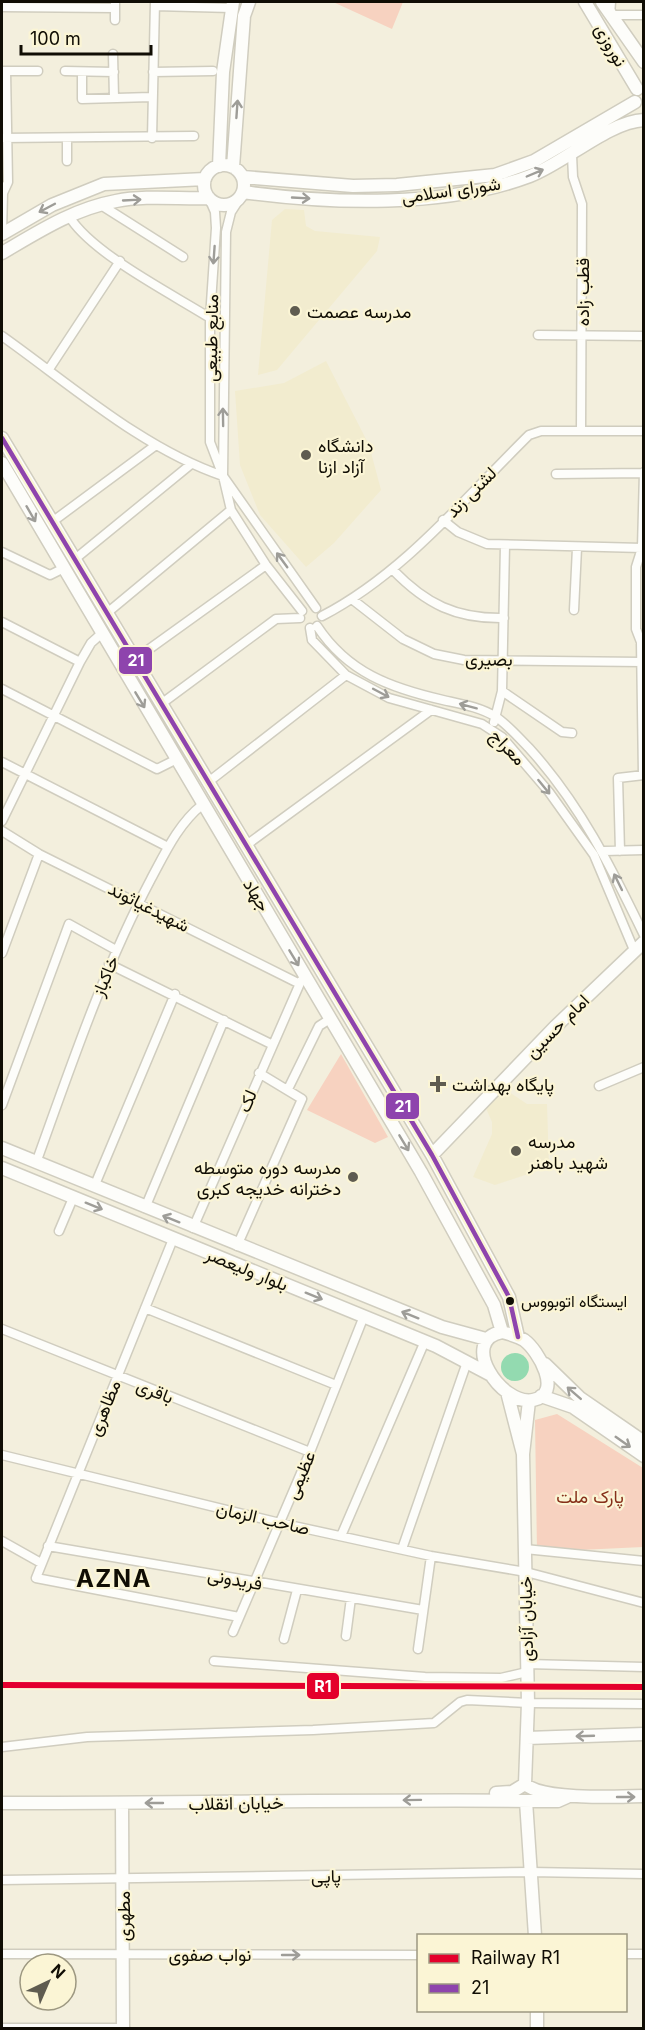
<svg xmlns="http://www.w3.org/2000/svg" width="645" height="2030" font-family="Inter,Vazirmatn,sans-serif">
<rect width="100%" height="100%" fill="#f3efdd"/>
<path fill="#f2eccf" d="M285,209l19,1 2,16 9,5 65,6 -3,14 -100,119 -19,5 14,-155z
M326,361l43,84 12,45 -47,53 -28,24 -46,-52 -20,-50 -5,-74 49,-8z
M503,1088l24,16h20l2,63 -54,18 -22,-8 19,-43v-12l-7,-16z"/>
<path fill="#f7d2c0" d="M333,2h70l-11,27z
M341,1054l47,83 -13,6 -68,-33z
M557,1414l86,54v79l-106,5 -2,-132z"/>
<path fill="#93dab0" d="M501 1367a14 14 0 1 1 28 0a14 14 0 1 1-28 0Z"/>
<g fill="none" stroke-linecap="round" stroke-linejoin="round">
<defs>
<path id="street" d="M611,2l-1,13h34
M155,6l76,2
M2,7l113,1
M115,20v-18
M113,54l1,44
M2,71h36
M65,71l49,1
M82,72v27l69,-2
M153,72l60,-1
M2,138l192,-2
M67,138v23
M152,138l3,-136
M572,155l1,22 9,27 -1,227
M209,198l6,14 1,16 -6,90v124l13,34 8,34 35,55 36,46
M240,198l-9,14 -5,20 -3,244 93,132
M101,205l82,52
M69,216c22,37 103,78 141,102
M2,233l1,-40 5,-11 -2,-111
M538,335l106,1
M2,336c69,49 141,113 221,140
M49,369l71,-108
M556,474l87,-1
M443,520l15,12 29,12 155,4
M52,522l104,-77
M2,552l48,23 12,-6
M75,559l115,-94
M393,570c33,34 63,49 111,48
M353,600l50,39 31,15 30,6 178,2
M574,610l3,-62
M107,613l124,-103
M322,616c81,-42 142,-117 207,-181l12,-4h103
M2,622l78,40
M317,626c31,47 74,62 126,74 18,4 37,7 53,17 12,8 23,21 33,31 51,56 82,119 115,187
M310,628l2,12 34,35 43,23 93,26 20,13 47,55 45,63 40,95
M134,660l132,-95
M2,689l155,80 18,-9
M502,691l60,41 10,1
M161,704l115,-85 24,-1
M494,722l8,-31 3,-146
M2,762l166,85
M643,775l-2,-133 -5,-13v-62l6,-19 2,-76
M207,783l139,-108
M2,821l78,-159 11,-19 10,-9
M2,831l37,23 259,129
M245,846l186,-136
M604,851l40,-1
M620,851l-2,-73 26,-3
M2,953l37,-99
M109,964l162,80
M599,1086l45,-19
M288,1089l31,-63 11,-7
M2,1105l67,-181 47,26
M36,1163c35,-97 67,-193 115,-284 14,-26 28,-56 51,-74
M94,1187l81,-193
M145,1208l79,-188
M193,1228l108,-247
M59,1231l14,-33
M173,1239l-137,339 203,39
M237,1246l65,-147 -43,-26
M145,1308l191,77
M2,1329l308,123
M2,1455l278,68 151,33 95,16 118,31
M341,1536l84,-195
M2,1541l39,22
M48,1546l375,64
M402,1549l65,-187
M525,1549l119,12
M233,1632l77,-180 54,-136
M346,1636l5,-38
M284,1639l13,-49
M418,1649l13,-93
M214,1661l211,16 76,1 26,-6
M527,1664l117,3
M2,1747l85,-10 226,-7 121,-7 26,-21 7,-2 61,3 116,1
M2,1880l528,-8 114,2
M2,1954l416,1
M626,1954h18
M2,2028h123"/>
<path id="secondary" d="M585,2l52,87
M602,2l42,60
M204 185a20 20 0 1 1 40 0a20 20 0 1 1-40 0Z
M219,166l4,-94 10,-70
M233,167l11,-151 5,-14
M243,177l110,9 44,-1 98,-10 39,-14 101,-59
M243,192c89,12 202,16 287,-16 36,-14 78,-54 114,-56
M2,234l50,-29 52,-21 101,-5
M2,253c36,-21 71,-44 114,-52 29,-6 63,-2 93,-3
M2,438l430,717 77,142 9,40
M2,463l419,709 73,133 8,27
M2,1148l440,179 44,12
M432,1155l124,-129 88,-84
M2,1168l434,178 55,29
M502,1332c8,2 15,4 22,8 14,10 40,54 9,60 -32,6 -75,-60 -31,-68z
M545,1364l35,34 64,44
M507,1392l16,62 6,-53
M541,1396l32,11 71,49
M523,1454l5,249 -3,81
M527,1738l117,-4
M525,1784c17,16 93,13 119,12
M496,1793l16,-1 13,-8
M526,1801l9,135
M2,1803c185,0 371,-4 556,-2l9,-4
M122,1803l1,225
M537,2010v18"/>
</defs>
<use href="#street" stroke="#d0cdbf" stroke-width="11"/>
<use href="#secondary" stroke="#d0cdbf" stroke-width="15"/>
<use href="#street" stroke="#fdfdfa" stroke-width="8"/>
<use href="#secondary" stroke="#fdfdfa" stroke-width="12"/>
<defs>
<path id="bus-1" d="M2,438l430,717 77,142 9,40"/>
</defs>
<use href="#bus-1" stroke="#fbf5d5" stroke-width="9"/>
<use href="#bus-1" stroke="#8e44ad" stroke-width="4.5"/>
<defs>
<path id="rail-1" d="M2,1685l642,2"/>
</defs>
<use href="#rail-1" stroke="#fbf5d5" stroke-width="10"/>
<use href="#rail-1" stroke="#e4002b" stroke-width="6"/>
</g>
<defs><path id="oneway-shaft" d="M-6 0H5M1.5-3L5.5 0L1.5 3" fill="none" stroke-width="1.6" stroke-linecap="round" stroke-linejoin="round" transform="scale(1.5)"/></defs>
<g stroke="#9e9d98">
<use href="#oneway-shaft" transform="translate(237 109) rotate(-86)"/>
<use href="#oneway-shaft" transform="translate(535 173) rotate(-23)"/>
<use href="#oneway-shaft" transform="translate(301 198) rotate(3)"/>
<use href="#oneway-shaft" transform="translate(132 200) rotate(-3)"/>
<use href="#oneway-shaft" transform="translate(47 208) rotate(152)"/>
<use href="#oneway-shaft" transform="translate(214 255) rotate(94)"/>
<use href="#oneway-shaft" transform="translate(223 417) rotate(-91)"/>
<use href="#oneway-shaft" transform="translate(31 514) rotate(60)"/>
<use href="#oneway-shaft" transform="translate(282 560) rotate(-126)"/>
<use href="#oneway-shaft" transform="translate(381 693) rotate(28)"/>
<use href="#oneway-shaft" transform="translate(140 700) rotate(59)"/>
<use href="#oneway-shaft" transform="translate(468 706) rotate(-165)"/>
<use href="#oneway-shaft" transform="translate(544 787) rotate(51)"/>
<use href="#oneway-shaft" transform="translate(618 882) rotate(-116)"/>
<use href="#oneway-shaft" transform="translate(294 958) rotate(59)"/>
<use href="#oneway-shaft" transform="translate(404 1143) rotate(59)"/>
<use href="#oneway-shaft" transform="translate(94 1206) rotate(22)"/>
<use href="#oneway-shaft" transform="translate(171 1219) rotate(-158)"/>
<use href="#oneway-shaft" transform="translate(314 1296) rotate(22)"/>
<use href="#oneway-shaft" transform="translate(410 1315) rotate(-158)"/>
<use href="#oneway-shaft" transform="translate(574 1393) rotate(-139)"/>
<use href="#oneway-shaft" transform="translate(623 1442) rotate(35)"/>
<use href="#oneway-shaft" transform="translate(585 1736) rotate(178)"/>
<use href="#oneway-shaft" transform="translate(626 1797)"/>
<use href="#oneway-shaft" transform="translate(412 1800) rotate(179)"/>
<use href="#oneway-shaft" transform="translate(154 1803) rotate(-180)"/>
<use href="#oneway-shaft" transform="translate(291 1955)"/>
</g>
<g fill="#5f5c50" stroke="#fbf5d5" stroke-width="2">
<circle cx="295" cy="311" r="6"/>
<circle cx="306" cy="455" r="6"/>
<path d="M435 1075h6v6h6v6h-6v6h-6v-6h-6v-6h6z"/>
<circle cx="516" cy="1151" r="6"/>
<circle cx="353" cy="1177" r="6"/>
</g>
<circle fill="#100d04" stroke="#fbf5d5" stroke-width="2" cx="510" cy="1301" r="5"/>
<g text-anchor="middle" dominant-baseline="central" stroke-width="4.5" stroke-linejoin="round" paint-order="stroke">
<g font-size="16" fill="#100d04" stroke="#fbf5d5" text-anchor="start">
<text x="521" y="1301">ایستگاه اتوبووس</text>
</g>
<g font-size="18" fill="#100d04" stroke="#fbf5d5">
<text transform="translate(611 45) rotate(60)">نوروزی</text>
<text transform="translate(451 190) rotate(-8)">شورای اسلامی</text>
<text transform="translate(582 292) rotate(-90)">قطب زاده</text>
<text transform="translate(211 338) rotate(-89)">منابع طبیعی</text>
<text transform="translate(471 492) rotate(-45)">لشنی زند</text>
<text transform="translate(489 659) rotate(1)">بصیری</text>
<text transform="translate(508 747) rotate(46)">معراج</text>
<text transform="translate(257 895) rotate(59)">جهاد</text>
<text transform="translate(149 907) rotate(27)">شهید‌غیاثوند</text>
<text transform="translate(105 976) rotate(-67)">خاکباز</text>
<text transform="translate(557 1026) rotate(-45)">امام حسین</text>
<text transform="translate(247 1101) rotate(-67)">لک</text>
<text transform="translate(247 1269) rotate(22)">بلوار ولیعصر</text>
<text transform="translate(155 1391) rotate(21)">باقری</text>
<text transform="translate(104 1408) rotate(-68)">مظاهری</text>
<text transform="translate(300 1475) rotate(-67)">عظیمی</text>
<text transform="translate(263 1518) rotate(13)">صاحب الزمان</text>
<text transform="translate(235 1579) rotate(10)">فریدونی</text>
<text transform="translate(526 1619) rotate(-91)">خیابان آزادی</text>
<text transform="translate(236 1803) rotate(-1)">خیابان انقلاب</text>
<text transform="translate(326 1876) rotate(-1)">پاپی</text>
<text transform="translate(123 1916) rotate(-90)">مطهری</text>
<text x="210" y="1954">نواب صفوی</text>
</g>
<g font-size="18" fill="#100d04" stroke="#fbf5d5" text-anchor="start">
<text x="307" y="311">مدرسه عصمت</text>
<text x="318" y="445">دانشگاه<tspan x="318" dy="21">آزاد ازنا</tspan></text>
<text x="452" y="1084">پایگاه بهداشت</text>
<text x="528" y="1141">مدرسه<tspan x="528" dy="21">شهید باهنر</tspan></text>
<text x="341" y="1167" text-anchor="end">مدرسه دوره متوسطه<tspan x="341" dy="21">دخترانه خدیجه کبری</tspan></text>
</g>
<g font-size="18" fill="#86301a" stroke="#fbf5d5">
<text x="590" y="1496">پارک ملت</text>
</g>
<g font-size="24" font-weight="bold" letter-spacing="1.5" fill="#100d04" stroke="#fbf5d5">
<text x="114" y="1578">AZNA</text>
</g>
</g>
<g stroke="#fbf5d5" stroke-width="2">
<rect x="118" y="646" width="35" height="29" rx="6" fill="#8e44ad"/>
<rect x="385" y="1092" width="35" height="28" rx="6" fill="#8e44ad"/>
<rect x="306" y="1672" width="34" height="28" rx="6" fill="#e4002b"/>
</g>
<g font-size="16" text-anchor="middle" font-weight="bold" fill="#fff">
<text x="136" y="666">21</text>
<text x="403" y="1112">21</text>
<text x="323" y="1692">R1</text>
</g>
<rect width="645" height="2030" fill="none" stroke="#100d04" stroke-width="6"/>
<rect x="417" y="1934" width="210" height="78" fill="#fbf5d5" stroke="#9d9881" stroke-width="1.5"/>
<rect x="429" y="1954" width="30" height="9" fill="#e4002b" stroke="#9d9881" stroke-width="1.5"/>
<text x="471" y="1964" font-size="18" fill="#100d04">Railway R1</text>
<rect x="429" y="1984" width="30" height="9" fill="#8e44ad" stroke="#9d9881" stroke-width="1.5"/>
<text x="471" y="1994" font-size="18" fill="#100d04">21</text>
<g transform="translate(48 1982) rotate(44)"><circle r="28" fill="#fbf5d5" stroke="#9d9881" stroke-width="1.5"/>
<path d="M0-4.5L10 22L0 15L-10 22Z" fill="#5f5c50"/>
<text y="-9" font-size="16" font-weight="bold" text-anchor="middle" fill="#100d04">N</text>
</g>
<path d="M21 45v9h130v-9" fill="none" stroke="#100d04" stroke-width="3"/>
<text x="30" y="45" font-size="18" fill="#100d04" stroke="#fbf5d5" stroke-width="4.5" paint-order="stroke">100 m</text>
</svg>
